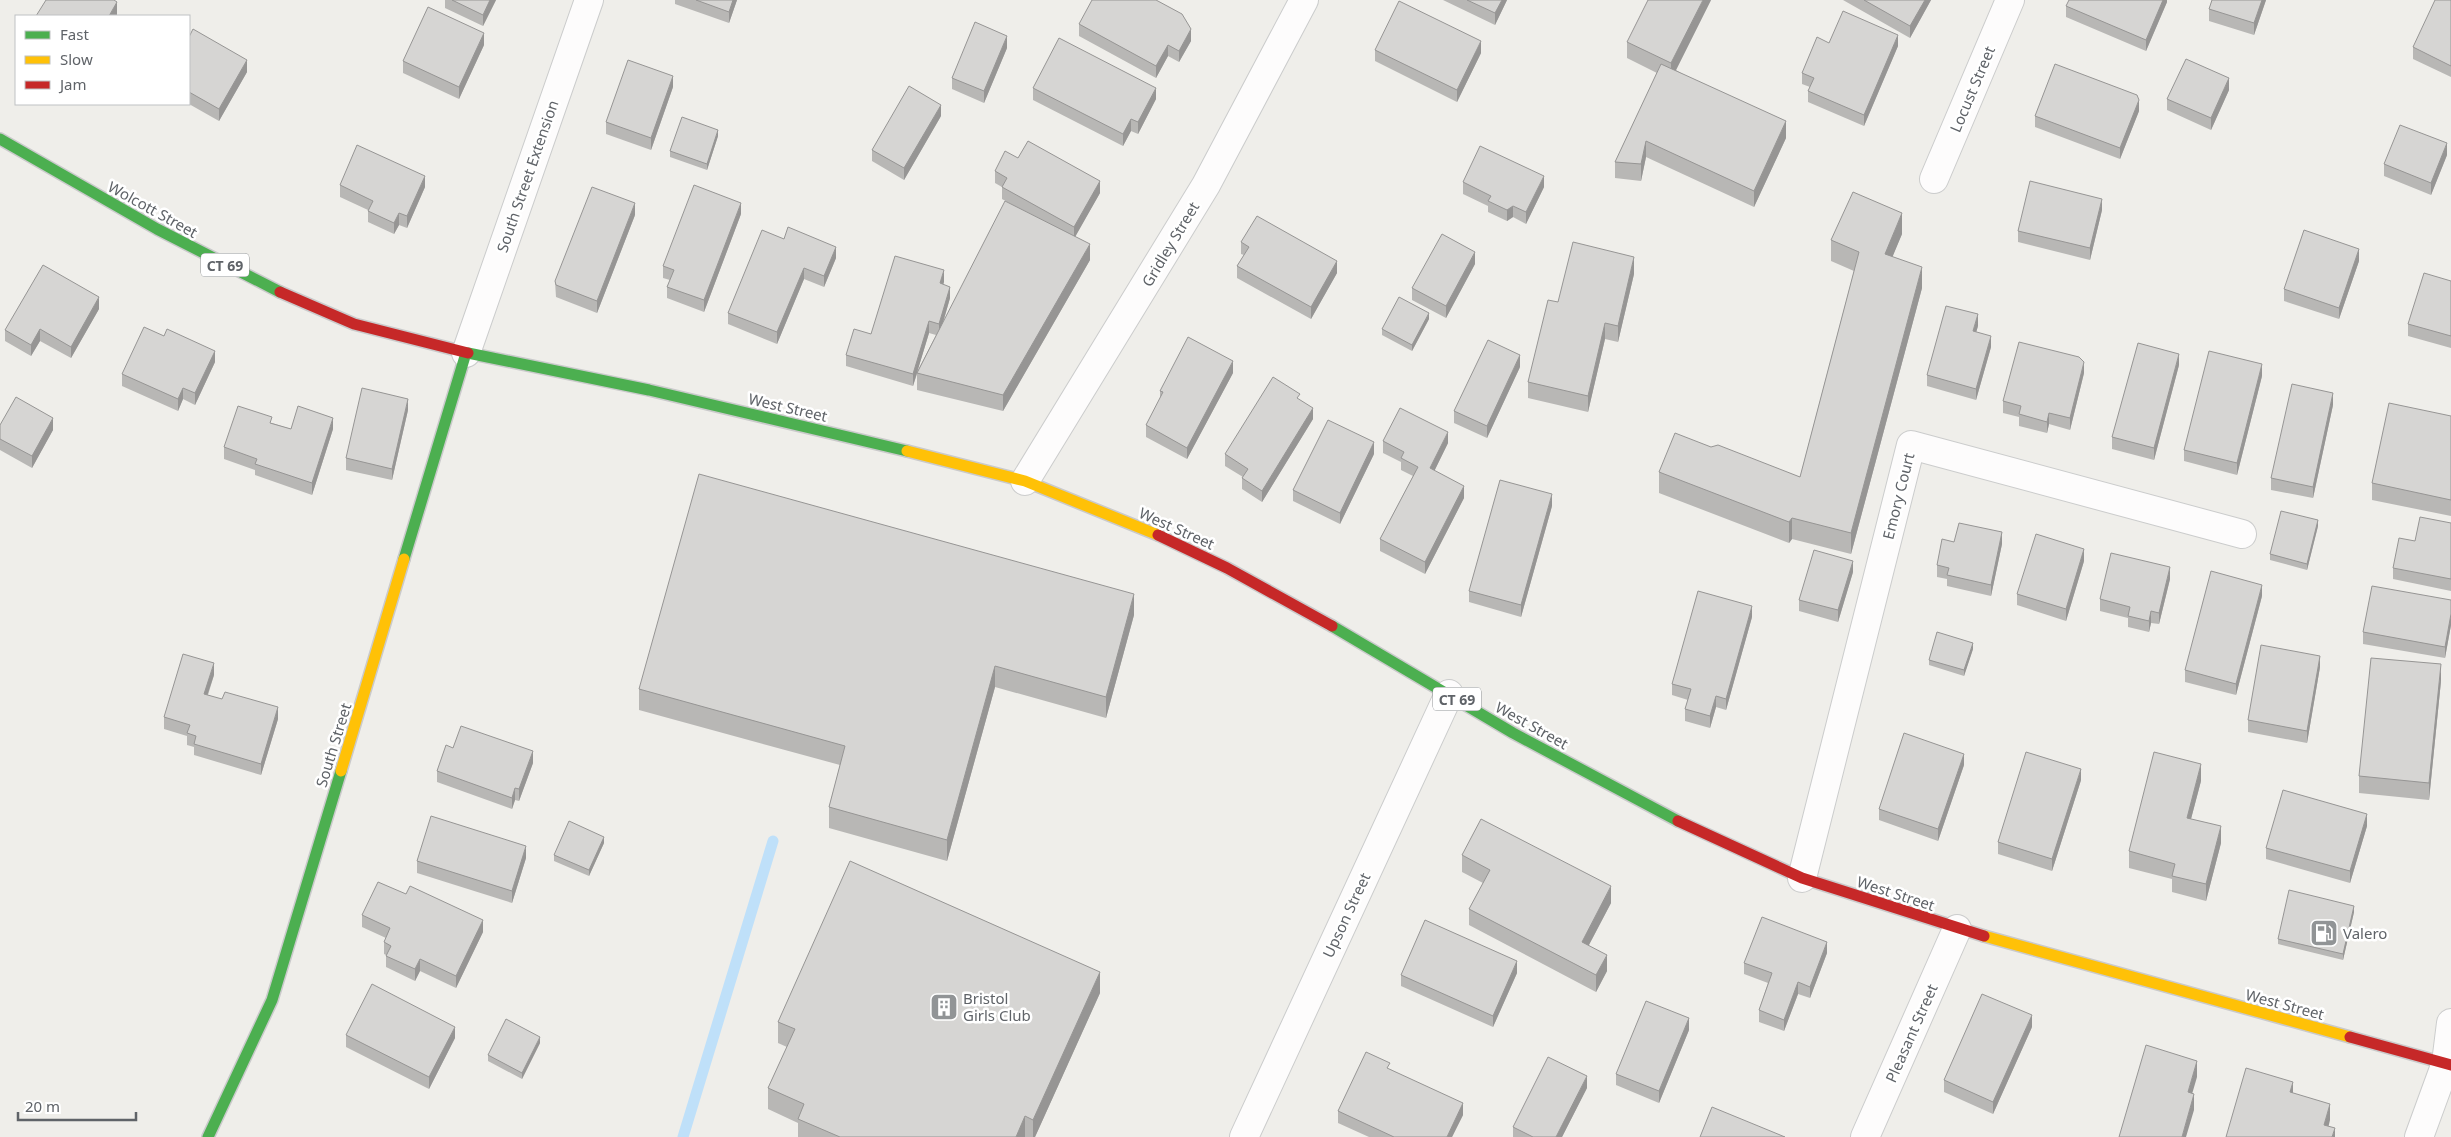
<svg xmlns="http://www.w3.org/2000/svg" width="2451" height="1137" font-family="'Noto Sans',sans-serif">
<rect width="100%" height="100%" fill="#efeeea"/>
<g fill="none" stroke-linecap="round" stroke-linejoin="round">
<path stroke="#bfe0f9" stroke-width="11" d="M683,1137l90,-296"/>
<defs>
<path id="street" d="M1934,179l76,-179
M466,353l123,-353
M1025,481l181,-296 98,-185
M1802,878l109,-433 331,89
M1244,1137l205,-443
M1865,1137l92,-208
M2419,1137l27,-74 5,-40"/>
<path id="fast" d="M0,139l157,90 123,63
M468,353l181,37 258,61
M404,559l62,-206
M1332,626l181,107 165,88
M208,1137l64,-137 69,-229"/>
<path id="slow" d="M907,451l118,30 133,54
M341,771l63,-212
M1984,936l366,101"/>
<path id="jam" d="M280,292l74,32 114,29
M1158,535l69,33 105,58
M1678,821l124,57 182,58
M2350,1037l101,28"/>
</defs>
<use href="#street" stroke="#cbcccc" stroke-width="30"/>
<use href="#fast" stroke="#cacacb" stroke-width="14"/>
<use href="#slow" stroke="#cacacb" stroke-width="14"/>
<use href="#jam" stroke="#cacacb" stroke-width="14"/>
<use href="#street" stroke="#fdfcfc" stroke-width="28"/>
<use href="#fast" stroke="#4caf50" stroke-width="11"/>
<use href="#slow" stroke="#ffc107" stroke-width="11"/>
<use href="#jam" stroke="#c62828" stroke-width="11"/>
</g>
<path fill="#b8b7b5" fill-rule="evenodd" d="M445,0h51l-13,26 -38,-18z
M675,0h62l-8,23 -54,-19z
M1443,0h64l-12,25z
M1711,0l-35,70 110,68 -32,69 -108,-50 -5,24 -26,-3v-16l42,-89 -30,-15v-16z
M1843,0h88l-21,38z
M2167,0v2l-21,49 -80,-34v-11z
M2212,0h54l-12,35 -45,-14v-12z
M2451,0v77l-38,-18v-12z
M1079,24l112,17 -12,21 -11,-6 -12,22 -77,-42z
M189,37l58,35 -28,49 -30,-17z
M1829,43l69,3 -34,80 -56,-24v-11l2,-4 -8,-3v-11z
M484,45l-25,54 -56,-26v-12z
M1007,48l-23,55 -32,-14v-11z
M1375,50l106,3 -24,49 -82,-41z
M673,87l-22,63 -45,-16v-12z
M1033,88l123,11 -18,35 -7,-3 -8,15 -90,-46z
M2229,90l-18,40 -44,-20v-11z
M2139,111l-19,48 -85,-32v-11z
M941,116l-37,64 -32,-19v-11z
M718,136l-11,34 -37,-13v-6z
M2447,155l-16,40 -47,-19v-12z
M1018,158l82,35 -25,43 15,24 -87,151 -86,-21v-16l-4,12 -67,-20v-11l25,-21 73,-52 -1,2 7,14 -7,25 73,-116 -14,-8v-12l-7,-4v-12zM929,333l7,2 -19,37z
M1463,182l81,5 -18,37 -13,-7 -6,4 -19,-9v-6l-25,-12z
M340,185l85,2 -18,41 -8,-3 -5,9 -26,-12v-12l-28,-13z
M2102,210l-12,50 -72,-18v-11z
M741,214l-37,98 -37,-14v-11l3,-7 -7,-2v-12z
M635,215l-38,98 -41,-16 -1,-16z
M1902,234l-10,23 30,31 -71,266 -59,-15 -3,4 -130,-50v-21l52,-25 89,30 54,-206 -23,-10v-21z
M784,239l52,19 -12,29 -20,-8 -27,65 -49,-20v-11z
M1241,242l96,31 -26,46 -74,-41v-12l7,-11 -3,-1z
M2359,261l-20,58 -55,-18v-12z
M1475,264l-29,54 -34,-18v-12z
M1634,274l-16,68 -13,-3 -17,73 -60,-14v-16l30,-80z
M2451,281v67l-43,-12v-12z
M99,309l-28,49 -31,-17 -9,15 -26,-15v-11z
M1429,319l-17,32 -30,-16v-6z
M1978,326l-2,6 15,15 -15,53 -49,-14v-11z
M215,362l-20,43 -12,-6 -5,12 -56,-25v-12z
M2179,365l-25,95 -42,-11v-12z
M1520,367l-33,71 -33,-15v-12z
M1233,373l-46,86 -41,-22v-12l14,-26v-8z
M2084,373l-14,57 -21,-6 -2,9 -28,-7v-9l-16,-4v-12z
M2262,376l-25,99 -53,-14v-11z
M1300,400l13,19 -51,83 -20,-13v-11l1,-1 -18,-11v-12z
M2333,405l-20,93 -42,-8v-12z
M408,410l-16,70 -46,-10v-12z
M2451,416v100l-79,-16v-17z
M272,423l19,6h42l-21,66 -57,-20v-5l-31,-11v-12z
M0,425l53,5 -21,38 -32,-18z
M1383,441l65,2 -14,28 30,27 -39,76 -45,-23v-12l33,-63 -12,-6v-8l-18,-9z
M1374,454l-34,70 -47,-23v-11z
M1552,506l-31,111 -52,-15v-11z
M2451,523v68l-58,-12v-11l22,-27z
M2318,526l-11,44 -37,-10v-6z
M1954,542l48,2 -11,52 -44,-10v-7l-10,-2v-12z
M2084,561l-18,60 -49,-16v-11z
M1853,572l-15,50 -39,-11v-11z
M2170,579l-11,45 -8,-1 -2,9 -21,-5v-9l-28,-7v-12z
M2262,596l-26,99 -51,-13v-12z
M2451,600v25l-6,33 -82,-14v-12z
M1134,615l-28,103 -111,-31 -48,174 -118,-33v-21l11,-42 -201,-55v-21z
M1752,617l-26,93 -10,-3 -6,21 -25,-7v-12l3,-9 -16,-5v-11z
M1973,649l-9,27 -35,-11v-5z
M2320,667l-13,76 -59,-11v-12z
M214,675l-6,20 70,24 -17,56 -67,-20v-8l-7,-2v-9l-23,-7v-12z
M2441,681l-12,119 -70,-7v-17z
M453,748l80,15 -14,38 -4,-1 -3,9 -75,-27v-11z
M1964,765l-26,76 -59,-21v-11z
M2081,780l-29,91 -54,-17v-12z
M2201,781l-10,38 30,24 -15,58 -34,-9v-13l-43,-11v-17z
M2367,826l-17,57 -84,-24v-11z
M604,843l-15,33 -35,-15v-6z
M1462,855l149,48 -22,42 18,26 -11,21 -127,-67v-16l14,-26 -21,-11z
M526,858l-14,45 -95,-30v-12z
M2354,912l-11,48 -65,-16v-5z
M362,915l121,17 -27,56 -36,-17 -5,10 -29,-14v-12l-2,-1v-12l2,-4 -24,-11z
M1827,953l-17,45 -12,-4 -14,37 -25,-9v-12l9,-27 -24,-9v-11z
M1517,973l-24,54 -92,-41v-11z
M1100,993l-65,144h-237v-14l-30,-14v-21l19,-41 -9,-4v-21z
M2032,1027l-39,87 -49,-22v-12z
M1689,1030l-30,73 -43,-18v-11z
M346,1035l109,3 -26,51 -83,-42z
M540,1043l-18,36 -34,-18v-6z
M1390,1069l73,46 -11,22h-83l-31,-14v-12z
M1587,1088l-25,49h-49v-10z"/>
<path fill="#969594" d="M490,0h6l-13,26v-11z
M733,0h4l-8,23v-11z
M1502,0h5l-12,25v-12z
M1703,0h8l-40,80v-17z
M1925,0h6l-21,38v-12z
M2163,0h4v2l-21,49v-11z
M2262,0h4l-12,35v-12z
M117,2v14h-8z
M1191,29v12l-12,21v-11z
M484,33v12l-25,54v-12z
M1898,35v11l-34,80v-11z
M1007,36v12l-23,55v-12z
M1481,41v12l-24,49v-12z
M1168,45v11l-12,22v-12z
M247,60v12l-28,49v-12z
M673,76v11l-22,63v-12z
M2229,78v12l-18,40v-12z
M1156,88v11l-18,35v-12z
M2139,100v11l-19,48v-11z
M941,105v11l-37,64v-12z
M1131,119v12l-8,15v-12z
M1786,121v17l-32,69v-16z
M718,130v6l-11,34v-6z
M1646,141v16l-5,24v-17z
M2447,143v12l-16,40v-12z
M425,176v11l-18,41v-12z
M1544,176v11l-18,37v-12z
M1100,181v12l-26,46v-12z
M2102,199v11l-12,50v-12z
M635,203v12l-38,98v-12z
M741,203v11l-37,98v-12z
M1513,206v11l-6,4v-11z
M399,213v12l-5,9v-11z
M1902,213v21l-17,41v-21z
M1090,244v16l-87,151v-16z
M836,247v11l-12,29v-11z
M2359,249v12l-20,58v-11z
M1475,252v12l-29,54v-12z
M1634,257v17l-16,68v-16z
M1337,261v12l-26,46v-12z
M1922,267v21l-71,266v-21z
M804,268v11l-27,65v-12z
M944,270v12l-4,13v-12z
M950,287v11l-11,38v-12z
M99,297v12l-28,49v-11z
M1429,313v6l-17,32v-6z
M1978,314v12l-5,17v-12z
M929,321v12l-16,53v-12z
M1605,323v16l-17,73v-16z
M40,329v12l-9,15v-11z
M1991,336v11l-15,53v-11z
M215,351v11l-20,43v-12z
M2179,354v11l-25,95v-12z
M1520,355v12l-33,71v-12z
M1233,361v12l-46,86v-11z
M2084,362v11l-14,57v-12z
M2262,364v12l-25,99v-12z
M183,388v11l-5,12v-12z
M2333,393v12l-20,93v-11z
M408,399v11l-16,70v-11z
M1313,408v11l-51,83v-11z
M2049,413v11l-2,9v-11z
M53,418v12l-21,38v-12z
M333,418v11l-21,66v-12z
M1448,432v11l-18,37v-12z
M1374,442v12l-34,70v-11z
M1464,486v12l-39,76v-12z
M1552,494v12l-31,111v-12z
M1792,518v21l-3,4v-21z
M2318,520v6l-11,44v-6z
M2002,532v12l-11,52v-11z
M2084,549v12l-18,60v-12z
M1853,561v11l-15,50v-12z
M2170,567v12l-11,45v-11z
M2262,585v11l-26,99v-11z
M1134,594v21l-28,103v-21z
M1752,606v11l-26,93v-11z
M2151,611v12l-2,9v-11z
M2451,614v11l-6,33v-11z
M1973,643v6l-9,27v-6z
M2320,656v11l-13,76v-12z
M214,663v12l-10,30v-11z
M2441,664v17l-12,119v-17z
M995,666v21l-48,174v-21z
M1716,696v11l-6,21v-12z
M278,707v12l-17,56v-11z
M533,751v12l-14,38v-12z
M1964,754v11l-26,76v-12z
M2201,764v17l-14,53v-16z
M2081,769v11l-29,91v-12z
M515,788v12l-3,9v-11z
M2367,814v12l-17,57v-12z
M2221,826v17l-15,58v-17z
M604,837v6l-15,33v-6z
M526,846v12l-14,45v-12z
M1611,886v17l-29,55v-16z
M2354,906v6l-11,48v-6z
M483,920v12l-27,56v-12z
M1827,942v11l-17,45v-11z
M1607,955v16l-11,21v-17z
M420,959v12l-5,10v-12z
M1517,961v12l-24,54v-11z
M1100,972v21l-65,144h-2v-17z
M1798,982v12l-14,37v-11z
M2032,1015v12l-39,87v-12z
M1689,1018v12l-30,73v-12z
M455,1027v11l-26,51v-12z
M540,1037v6l-18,36v-6z
M2197,1061v16l-9,31v-16z
M1587,1076v12l-25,49h-6z
M2293,1082v16l-3,-6z
M2194,1094v16l-8,27h-4z
M1463,1103v12l-11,22h-5z
M2330,1104v16l-4,17 -2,-12z
M1025,1116v21h-9z
M2335,1128v9h-3z"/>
<path fill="#d6d5d3" stroke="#969594" d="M46,0h68l3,2 -8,14h-73z
M452,0h38l-7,15z
M696,0h37l-4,12z
M1092,0h64l26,14 9,15 -12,22 -11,-6 -12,21 -77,-42z
M1467,0h35l-7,13z
M1648,0h55l-32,63 -44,-21z
M1864,0h61l-15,26z
M2069,0h94l-17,40 -80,-34z
M2212,0h50l-8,23 -45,-14z
M2435,0h16v66l-38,-19z
M1399,1l82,40 -24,49 -82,-40z
M428,7l56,26 -25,54 -56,-26z
M1843,11l55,24 -34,80 -56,-24 6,-13 -12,-5 15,-36 12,6z
M975,22l32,14 -23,55 -32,-13z
M193,29l54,31 -28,49 -30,-17v-55z
M1059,38l97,50 -18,34 -7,-3 -8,15 -90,-46z
M2186,59l43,19 -18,40 -44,-19z
M628,60l45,16 -22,62 -45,-16z
M1661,64l125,57 -32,70 -108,-50 -5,23 -26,-2z
M2055,64l82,31 2,5 -19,48 -85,-32z
M909,86l32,19 -37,63 -32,-18z
M682,117l36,13 -11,34 -37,-13z
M2400,125l47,18 -16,40 -47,-19z
M1028,141l72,40 -26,46 -72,-40 5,-9 -12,-7 10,-20 13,7z
M357,145l68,31 -18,40 -8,-3 -5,10 -26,-12 5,-10 -33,-16z
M1480,146l64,30 -18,36 -13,-6 -6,4 -19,-9 3,-5 -28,-14z
M2030,181l72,18 -12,49 -72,-17z
M694,185l47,18 -37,97 -37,-13 7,-17 -11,-4z
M592,187l43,16 -38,98 -41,-16 -1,-4z
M1853,192l49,21 -17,41 37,13 -71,266 -59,-15 -3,4 -130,-50 16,-39 36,14 7,-2 82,32 59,-225 -28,-12z
M1005,201l85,43 -87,151 -86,-22z
M1257,216l80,45 -26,46 -74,-41 12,-19 -8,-5z
M788,227l48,20 -12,29 -20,-8 -27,64 -49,-19 34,-83 22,9z
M2304,230l55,19 -20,59 -55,-19z
M1442,234l33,18 -29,54 -34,-18z
M1573,242l61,15 -16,69 -13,-3 -17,73 -60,-14 20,-82 10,2z
M895,256l49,14 -4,13 10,4 -11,37 -10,-3 -16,53 -67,-19 8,-26 17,5z
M43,265l56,32 -28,50 -31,-18 -9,16 -26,-15z
M2424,273l27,8v55l-43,-12z
M1399,297l30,16 -17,32 -30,-16z
M1946,306l32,8 -5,17 18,5 -15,53 -49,-14z
M144,327l20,9 3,-7 48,22 -20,42 -12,-5 -5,11 -56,-25z
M1188,337l45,24 -46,87 -41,-23 17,-33 -3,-1z
M1488,340l32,15 -33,71 -33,-15z
M2019,342l60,15 5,5 -14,56 -21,-5 -2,9 -28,-8 2,-8 -18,-5z
M2138,343l41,11 -25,94 -42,-11z
M2209,351l53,13 -25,99 -53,-13z
M1273,377l27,17 -3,4 16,10 -51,83 -20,-13 6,-9 -23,-15z
M2292,384l41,9 -20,94 -42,-9z
M362,388l46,11 -16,70 -46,-11z
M16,397l37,21 -21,38 -32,-17v-14z
M2389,403l62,13v84l-79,-17z
M238,406l34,11 -2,6 21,6 7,-23 35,12 -21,65 -57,-19 2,-5 -33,-12z
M1400,408l48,24 -18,36 34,18 -39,76 -45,-23 38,-72 -17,-9 3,-6 -21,-11z
M1328,420l46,22 -34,71 -47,-23z
M699,474l435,120 -28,103 -111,-31 -48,174 -118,-33 16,-61 -206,-57z
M1500,480l52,14 -31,111 -52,-14z
M2281,511l37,9 -11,44 -37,-10z
M2420,517l31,6v56l-58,-11 6,-30 16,3z
M1959,523l43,9 -11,53 -44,-10 2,-7 -12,-3 5,-26 12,3z
M2036,534l48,15 -18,60 -49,-15z
M1814,550l39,11 -15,49 -39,-10z
M2111,553l59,14 -11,46 -8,-2 -2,10 -21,-5 2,-9 -30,-8z
M2211,571l51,14 -26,99 -51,-14z
M2372,586l79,14v14l-6,33 -82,-15z
M1698,591l54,15 -26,93 -10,-3 -6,20 -25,-7 6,-20 -19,-5z
M1937,632l36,11 -9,27 -35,-10z
M2261,645l59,11 -13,75 -59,-11z
M183,654l31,9 -10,31 18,5 3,-7 53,15 -17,57 -67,-20 2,-8 -9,-3 3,-8 -26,-8z
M2371,658l70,6 -12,119 -70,-7z
M461,726l72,25 -14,38 -4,-1 -3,10 -75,-27 9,-26 7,3z
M1904,733l60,21 -26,75 -59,-20z
M2026,752l55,17 -29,90 -54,-17z
M2154,752l47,12 -14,54 34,8 -15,58 -34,-8 3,-12 -46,-13z
M2283,790l84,24 -17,57 -84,-23z
M431,816l95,30 -14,45 -95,-30z
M1481,819l130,67 -29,56 25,13 -11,20 -127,-66 21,-39 -28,-15z
M569,821l35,16 -15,33 -35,-15z
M850,861l250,111 -67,148 -8,-4 -9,21h-176l-42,-18 6,-15 -36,-16 27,-59 -17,-7z
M378,882l28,12 4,-8 73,34 -27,56 -36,-17 -5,10 -29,-13 5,-10 -7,-4 6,-14 -28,-13z
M2289,890l65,16 -11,48 -65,-15z
M1762,917l65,25 -17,45 -12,-5 -14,38 -25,-10 13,-37 -28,-10z
M1425,920l92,41 -24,55 -92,-41z
M372,984l83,43 -26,50 -83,-42z
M1982,994l50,21 -39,87 -49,-22z
M1646,1001l43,17 -30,73 -43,-17z
M506,1019l34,18 -18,36 -34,-18z
M2146,1045l51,16 -9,31 6,2 -12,43h-63z
M1366,1052l24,11 -3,5 76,35 -16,34h-53l-56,-26z
M1548,1057l39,19 -31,61h-23l-20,-10z
M2246,1068l47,14 -3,10 40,12 -6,21 11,3 -3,9h-106z
M1712,1107l73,30h-85z"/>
<defs>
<symbol id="fuel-square" viewBox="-11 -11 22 22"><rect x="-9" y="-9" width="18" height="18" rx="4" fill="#919496" stroke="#fff"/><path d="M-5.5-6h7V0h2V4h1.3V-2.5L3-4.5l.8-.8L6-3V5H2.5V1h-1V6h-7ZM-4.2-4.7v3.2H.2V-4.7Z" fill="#fff"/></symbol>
<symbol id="building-square" viewBox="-11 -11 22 22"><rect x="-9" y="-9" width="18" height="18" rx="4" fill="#919496" stroke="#fff"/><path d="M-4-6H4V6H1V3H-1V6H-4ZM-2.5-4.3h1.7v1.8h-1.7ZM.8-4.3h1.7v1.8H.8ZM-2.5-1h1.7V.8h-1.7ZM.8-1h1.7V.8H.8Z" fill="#fff"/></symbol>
</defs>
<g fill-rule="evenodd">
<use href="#fuel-square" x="2308" y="917" width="32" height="32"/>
<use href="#building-square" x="928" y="991" width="32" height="32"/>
</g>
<g text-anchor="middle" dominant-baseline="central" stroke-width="5" stroke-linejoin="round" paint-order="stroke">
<g fill="#fff" stroke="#8f9295" stroke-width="1">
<rect x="201" y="253.5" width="48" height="23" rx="4"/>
<rect x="1433" y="687.5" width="48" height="23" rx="4"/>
</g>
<g font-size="14" font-weight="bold" fill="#5f6368">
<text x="225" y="265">CT 69</text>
<text x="1457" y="699">CT 69</text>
</g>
<g font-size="15" fill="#5f6368" stroke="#fff">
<text transform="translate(1972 89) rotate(-67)">Locust Street</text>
<text transform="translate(527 176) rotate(-71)">South Street Extension</text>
<text transform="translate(153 209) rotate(29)">Wolcott Street</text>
<text transform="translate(1170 244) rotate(-59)">Gridley Street</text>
<text transform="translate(788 407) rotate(13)">West Street</text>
<text transform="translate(1898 496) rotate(-76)">Emory Court</text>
<text transform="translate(1177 528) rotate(24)">West Street</text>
<text transform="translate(1532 725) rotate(29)">West Street</text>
<text transform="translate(333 745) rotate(-73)">South Street</text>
<text transform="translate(1896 893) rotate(18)">West Street</text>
<text transform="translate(1346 915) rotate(-65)">Upson Street</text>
<text transform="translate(2285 1004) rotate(15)">West Street</text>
<text transform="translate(1911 1033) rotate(-66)">Pleasant Street</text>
</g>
<g font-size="15" fill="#5f6368" stroke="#fff" text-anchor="start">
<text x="2343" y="933">Valero</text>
<text x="963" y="998">Bristol<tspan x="963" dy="17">Girls Club</tspan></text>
</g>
</g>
<rect x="15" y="15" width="175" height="90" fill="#ffffff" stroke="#bfc1c3"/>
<rect x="25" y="31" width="25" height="8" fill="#4caf50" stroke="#bfc1c3"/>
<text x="60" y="40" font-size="15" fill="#5f6368">Fast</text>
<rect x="25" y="56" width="25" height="8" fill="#ffc107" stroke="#bfc1c3"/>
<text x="60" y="65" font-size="15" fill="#5f6368">Slow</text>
<rect x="25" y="81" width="25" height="8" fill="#c62828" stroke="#bfc1c3"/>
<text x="60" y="90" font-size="15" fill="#5f6368">Jam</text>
<path d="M18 1112v8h118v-8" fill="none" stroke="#5f6368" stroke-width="2.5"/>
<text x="25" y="1112" font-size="15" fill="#5f6368" stroke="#ffffff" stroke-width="4" paint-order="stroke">20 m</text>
</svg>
